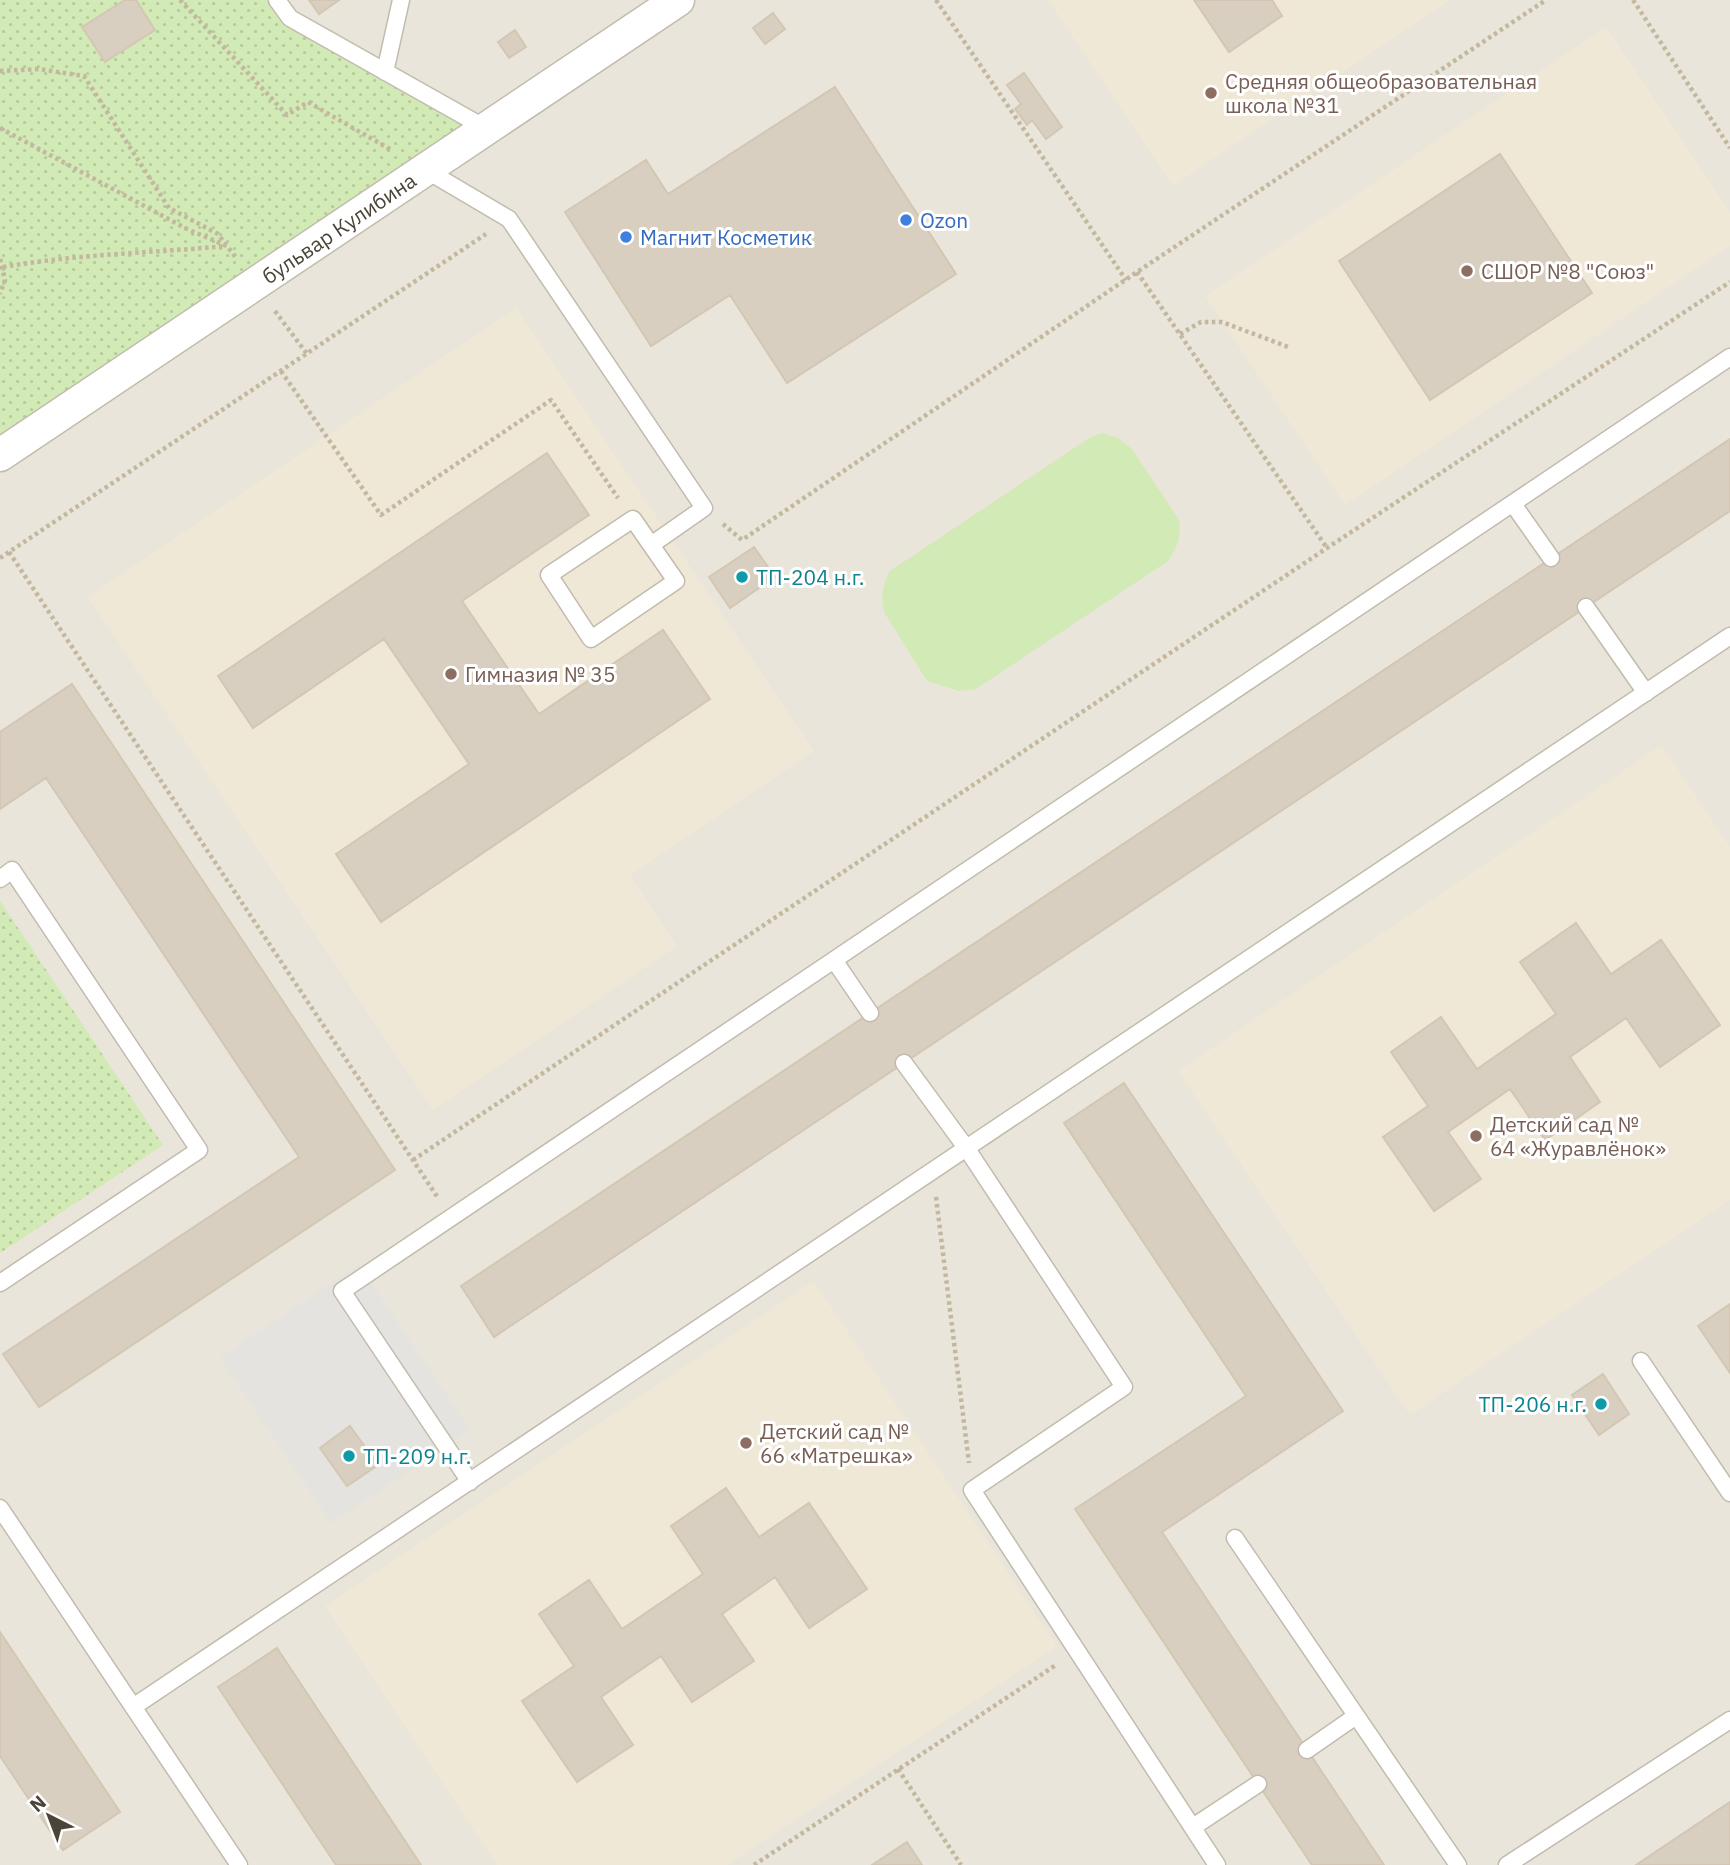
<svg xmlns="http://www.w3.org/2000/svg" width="1730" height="1865" font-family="'IBM Plex Sans',sans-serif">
<defs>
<pattern id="grass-dots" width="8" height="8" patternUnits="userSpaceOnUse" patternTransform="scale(1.75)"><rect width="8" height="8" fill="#d2eab5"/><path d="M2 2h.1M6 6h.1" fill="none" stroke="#b6ca9c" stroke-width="1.8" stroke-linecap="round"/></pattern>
</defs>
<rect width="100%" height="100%" fill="#f6f3ec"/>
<path fill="#eae5da" d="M0,0h1730v1865h-1730z"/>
<path fill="#efe8d6" d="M1048,0h402l-277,186z
M1606,27l124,185v34l-385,259 -140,-209z
M516,308l298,443 -184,124 47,71 -244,164 -345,-513z
M1662,745l68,102v353l-320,215 -232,-344z
M814,1281l243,365 -330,219h-230l-172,-259z"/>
<path fill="url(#grass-dots)" d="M0,0h271l209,129 -480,321z
M0,901l163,244 -163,108z"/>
<path fill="#d2eab5" d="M1102,433l16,5 14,11 47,71c2,16 -1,27 -11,41l-192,128 -17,2 -32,-10 -43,-69c-4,-17 -1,-27 6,-41l199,-133z"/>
<path fill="#e5e3e0" d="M359,1265l111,165 -139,93 -111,-166z"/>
<path fill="#d8cfc1" stroke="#d3c7b4" stroke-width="2" d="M125,0h11l19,30 -50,32 -23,-35z
M309,0h30l-20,14z
M1194,0h78l10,16 -53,36z
M773,13l12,16 -20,15 -12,-16z
M515,30l11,17 -17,11 -11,-16z
M1024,73l38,54 -16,12 -14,-19 -5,5 -12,-16 6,-5 -14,-19z
M835,87l121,187 -169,109 -57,-88 -79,51 -86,-134 81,-52 22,34z
M1500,154l92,139 -162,107 -91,-139z
M1730,439v72l-1236,826 -33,-51z
M547,453l42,62 -127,86 77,113 124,-84 47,69 -329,223 -45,-68 133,-90 -85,-125 -131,89 -35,-52z
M754,547l21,30 -45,31 -21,-31z
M72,684l323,486 -356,237 -36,-53 296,-197 -253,-379 -46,31v-77z
M1576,923l35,51 50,-34 59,85 -60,42 -34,-49 -56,39 30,45 -55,38 -35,-51 -62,43 33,47 -47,32 -51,-74 45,-31 -37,-54 50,-35 36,52 79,-55 -36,-52z
M1124,1083l219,328 -181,121 222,333h-72l-237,-356 171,-113 -182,-273z
M1730,1304v69l-32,-47z
M1603,1374l26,40 -30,21 -27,-40z
M350,1426l28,39 -31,21 -27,-38z
M726,1488l33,49 50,-34 58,86 -58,39 -34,-51 -53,37 32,47 -62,41 -31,-46 -60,41 32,48 -56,37 -55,-81 52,-35 -35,-52 50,-34 33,49 81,-55 -32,-48z
M0,1632l120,180 -57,38 -63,-94z
M277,1648l144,217h-85l-118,-178z
M1730,1802v63h-94z
M907,1842l15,23h-50z"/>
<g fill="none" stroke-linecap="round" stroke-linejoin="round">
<defs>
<path id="service" d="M277,0l13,18 197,111
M385,72l16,-72
M426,170l83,49 195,289 -53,37 25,36 -85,58 -42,-64 84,-56 18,26
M1513,504l38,54
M1586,607l60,86
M0,879l12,-9 187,280 -199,133
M834,960l36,53
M904,1063l63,86 157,238 -152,103 245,375
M1641,1361l89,132
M470,1482l-128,-191 1388,-934
M0,1508l239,357
M1235,1538l223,327
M133,1707l1597,-1071
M1307,1750l49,-34
M1193,1827l65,-43
M1507,1865l223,-145"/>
<path id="minor" d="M0,455l678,-455"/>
</defs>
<use href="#service" stroke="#c2bbae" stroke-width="19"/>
<use href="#minor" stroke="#c2bbae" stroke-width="35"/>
<path stroke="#c4b79f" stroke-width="4.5" stroke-dasharray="3.5 3.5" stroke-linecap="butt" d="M180,0l107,115 21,-13 85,49
M936,0l190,280
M1633,0l97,148
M0,71l39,-2 45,7 85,132 49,26 8,11
M0,128l187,101 40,17 10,13
M0,259l5,21 -5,14
M3,267c74,-13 149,-14 223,-21
M1137,272l190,276
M275,311l32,43
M1180,334l21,-12h21l69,26
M281,371l100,144 170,-115 67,98
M723,524l19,16 395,-268 409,-272
M9,552l429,646
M0,558l486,-324
M413,1160l914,-612 403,-266
M936,1197l33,266
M898,1769l63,96
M754,1865l302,-200"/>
<use href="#service" stroke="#fff" stroke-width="16"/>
<use href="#minor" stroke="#fff" stroke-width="32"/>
</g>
<g fill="#8d6e63" stroke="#fff" stroke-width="2.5">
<circle cx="1211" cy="93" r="7"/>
<circle cx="1467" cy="271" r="7"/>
<circle cx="451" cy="674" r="7"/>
<circle cx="1476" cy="1136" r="7"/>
<circle cx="746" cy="1443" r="7"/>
</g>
<g fill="#3f7fe0" stroke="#fff" stroke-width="2.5">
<circle cx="906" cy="220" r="7"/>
<circle cx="626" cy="237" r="7"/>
</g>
<g fill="#0f9aa8" stroke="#fff" stroke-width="2.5">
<circle cx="742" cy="577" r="7"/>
<circle cx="1601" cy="1404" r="7"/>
<circle cx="349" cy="1456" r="7"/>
</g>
<g text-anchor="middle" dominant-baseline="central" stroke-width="6" stroke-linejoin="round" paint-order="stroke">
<g font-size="21" fill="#785e54" stroke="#fff" text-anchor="start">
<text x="1225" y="81">Средняя общеобразовательная<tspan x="1225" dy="24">школа №31</tspan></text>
<text x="1481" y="271">СШОР №8 "Союз"</text>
<text x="465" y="674">Гимназия № 35</text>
<text x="1490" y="1124">Детский сад №<tspan x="1490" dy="24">64 «Журавлёнок»</tspan></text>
<text x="760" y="1431">Детский сад №<tspan x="760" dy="24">66 «Матрешка»</tspan></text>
</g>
<g font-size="21" fill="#366cbe" stroke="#fff" text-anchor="start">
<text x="920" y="220">Ozon</text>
<text x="640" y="237">Магнит Косметик</text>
</g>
<g font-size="21" fill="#4b4439" stroke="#fff">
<text transform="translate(339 228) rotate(-34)">бульвар Кулибина</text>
</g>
<g font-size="21" fill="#0d838f" stroke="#fff" text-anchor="start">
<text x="756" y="577">ТП-204 н.г.</text>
<text x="1587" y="1404" text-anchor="end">ТП-206 н.г.</text>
<text x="363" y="1456">ТП-209 н.г.</text>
</g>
</g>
<g transform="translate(49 1816) rotate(318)" stroke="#ffffff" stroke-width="5" paint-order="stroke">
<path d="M0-5L12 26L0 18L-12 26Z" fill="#4b4439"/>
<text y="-10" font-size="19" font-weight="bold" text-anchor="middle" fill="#4b4439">N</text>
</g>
</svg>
